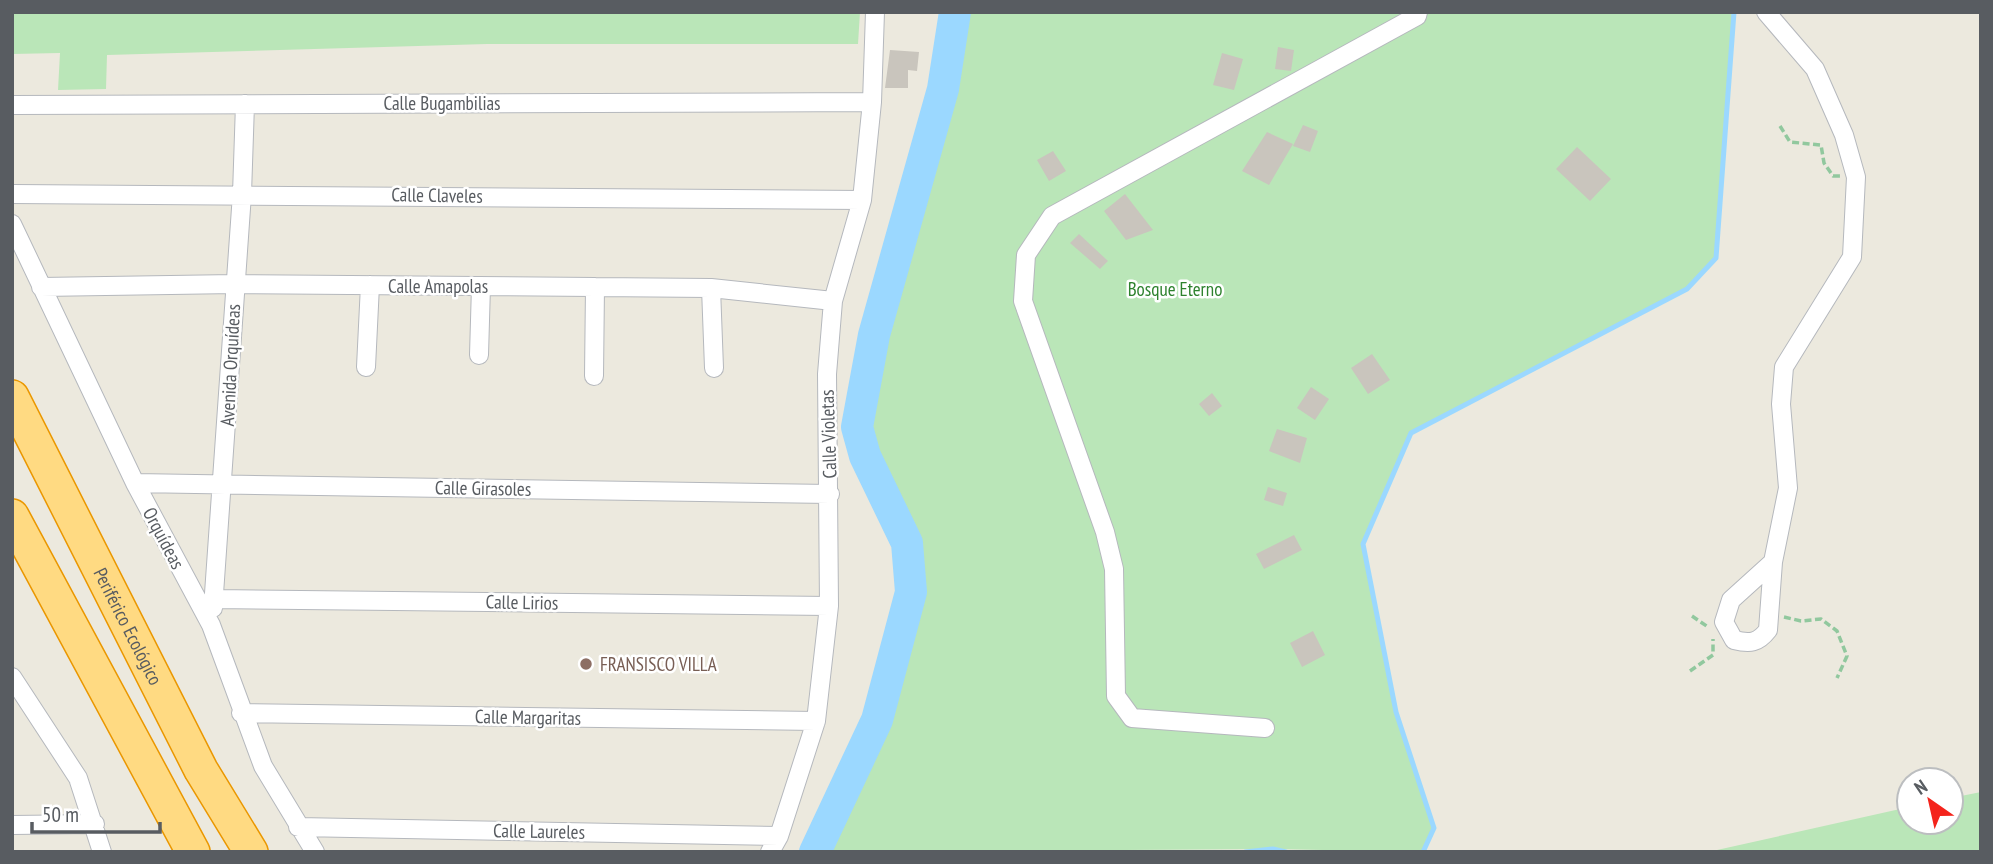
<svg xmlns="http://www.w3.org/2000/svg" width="1993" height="864" font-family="'PT Sans Narrow',sans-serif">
<rect width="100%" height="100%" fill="#ece9de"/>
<path fill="#bae6b8" d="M12,12h848l-2,32h-371l-380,11 -1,34 -48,1 2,-37 -48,1z
M955,12h779l-18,246 -29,31 -276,144 -48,111 33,168 38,116 -11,24 -150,-3 -458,3 62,-132 34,-128 -4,-49 -42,-87 -8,-29 17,-92 69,-246z
M1981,792v60h-273l201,-45v15h42v-24z"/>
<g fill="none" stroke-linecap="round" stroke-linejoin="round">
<path stroke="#9bd8ff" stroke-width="5" d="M1245,852l28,-3 13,3
M1423,852l11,-24 -38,-116 -33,-168 48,-111 276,-144 29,-31 18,-246"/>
<path stroke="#9bd8ff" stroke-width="32" d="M815,852l62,-132 34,-128 -4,-49 -42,-87 -8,-29 17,-92 69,-246 12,-77"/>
</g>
<path fill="#c9c5bd" d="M1278,47l16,3 -3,21 -16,-2z
M890,50l29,2 -2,19 -9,-1v18h-23z
M1222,53l21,6 -9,31 -21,-5z
M1303,125l15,6 -8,21 -17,-6z
M1267,132l26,12 -24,41 -27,-14z
M1577,147l34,32 -21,22 -34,-32z
M1053,151l13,20 -17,10 -12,-21z
M1125,194l28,36 -27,10 -22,-29z
M1079,234l29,27 -8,8 -30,-26z
M1372,354l18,26 -22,14 -17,-26z
M1311,387l18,12 -14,21 -18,-12z
M1212,393l10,13 -13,10 -10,-12z
M1277,429l30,9 -7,25 -31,-12z
M1268,487l19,6 -4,13 -19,-6z
M1294,535l8,15 -38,19 -8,-15z
M1313,631l12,24 -23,12 -12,-24z"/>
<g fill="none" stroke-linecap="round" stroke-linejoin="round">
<defs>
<path id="street" d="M1766,12l49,57 29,66 12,42 -4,80 -68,110 -3,37 7,84 -15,74 -5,68c-10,13 -18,14 -34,10l-10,-18 7,-22 42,-38
M12,105l860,-3
M12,194l850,6
M12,224l123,259 76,142 52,141 52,86
M41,287l194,-3 476,4 122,13
M711,288l3,80
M479,355l2,-69
M366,367l4,-82
M594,376l1,-89
M135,483l695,11
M214,599l615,7
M213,608l29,-414 3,-90
M12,677l66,101 24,74
M241,713l575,8
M1265,728l-133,-10 -16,-22 -2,-127 -9,-37 -82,-231 3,-46 26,-39 365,-200 1,-4
M12,825l83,-1
M298,827l481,9
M770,852l9,-16 37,-115 13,-115 -2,-232 6,-73 29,-101 10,-98 3,-90"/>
<g id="highway">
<path id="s1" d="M12,397l189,373 50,82"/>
<path d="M12,516l181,336"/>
</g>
</defs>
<use href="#street" stroke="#b5b8bd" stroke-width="20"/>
<use href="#highway" stroke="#ea9700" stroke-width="36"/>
<path stroke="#91c89e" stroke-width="3.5" stroke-dasharray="7 3.5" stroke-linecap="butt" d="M1780,126l10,16 31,3 3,18 9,13h7
M1692,616l16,11
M1784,617l17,4 20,-2 16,12 10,25 -10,22
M1690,671l23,-16v-16"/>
<use href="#street" stroke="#fff" stroke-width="18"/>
<use href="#highway" stroke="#ffda82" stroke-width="33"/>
</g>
<circle fill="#8d6e63" stroke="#fff" stroke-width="2.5" cx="586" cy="664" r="7"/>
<g text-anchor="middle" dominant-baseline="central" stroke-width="5" stroke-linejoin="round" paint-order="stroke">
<g font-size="19" fill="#585c61" stroke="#fff">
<text x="442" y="103">Calle Bugambilias</text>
<text transform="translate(437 195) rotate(1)">Calle Claveles</text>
<text x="438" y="286">Calle Amapolas</text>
<text transform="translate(230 365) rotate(-87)">Avenida Orquídeas</text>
<text transform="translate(828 434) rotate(-92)">Calle Violetas</text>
<text transform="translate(483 488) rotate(1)">Calle Girasoles</text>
<text transform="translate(164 538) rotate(62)">Orquídeas</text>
<text transform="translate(522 602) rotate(1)">Calle Lirios</text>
<text stroke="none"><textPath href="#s1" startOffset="257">Periférico Ecológico</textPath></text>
<text transform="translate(528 717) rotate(1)">Calle Margaritas</text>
<text transform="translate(539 831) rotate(1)">Calle Laureles</text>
</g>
<g font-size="19" fill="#2e822e" stroke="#fff">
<text x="1175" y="289">Bosque Eterno</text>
</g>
<g font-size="19" fill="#785e54" stroke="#fff" text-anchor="start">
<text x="600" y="664">FRANSISCO VILLA</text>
</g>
</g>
<rect width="1993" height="864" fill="none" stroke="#585c61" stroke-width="28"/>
<g transform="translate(1930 801) rotate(326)"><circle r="33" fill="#ffffff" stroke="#bcbec0" stroke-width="2"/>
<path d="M0-5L12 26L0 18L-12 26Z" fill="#f4241c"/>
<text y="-10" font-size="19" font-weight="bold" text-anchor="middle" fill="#585c61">N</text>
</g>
<path d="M32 822v10h128v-10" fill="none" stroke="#585c61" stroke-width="3.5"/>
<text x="42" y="822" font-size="21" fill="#585c61" stroke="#ffffff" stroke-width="5" paint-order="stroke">50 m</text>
</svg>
